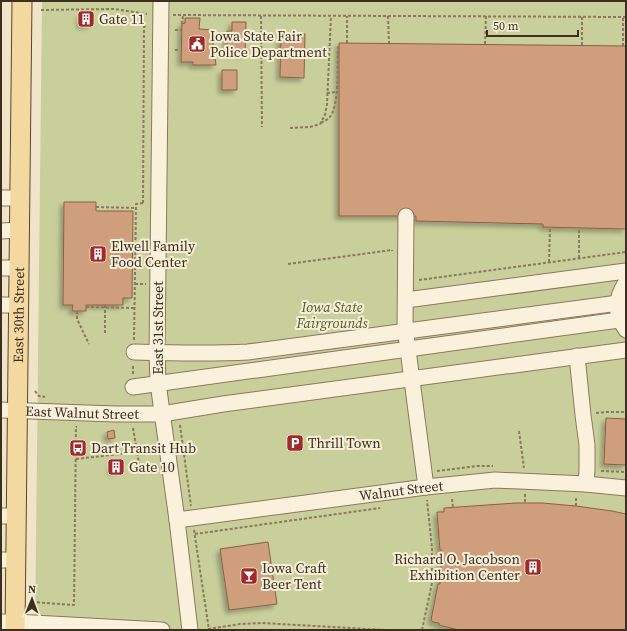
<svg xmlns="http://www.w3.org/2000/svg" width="627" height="631" font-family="'Source Serif 4',serif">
<defs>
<filter id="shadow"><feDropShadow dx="-3.5" dy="3.5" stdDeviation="2" flood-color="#0004"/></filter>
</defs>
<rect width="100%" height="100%" fill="#f0e4c8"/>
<path fill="#c9cf9b" d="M42,1h584v629h-591z"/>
<path fill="#cf9f7d" stroke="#8d5f41" filter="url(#shadow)" d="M81,14h10v11h-11z
M185,18h15l-1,11 14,1v27h2l1,8h-23v-3h-12l1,-38 3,-1z
M232,22h14l-1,31 -18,-1v-21h5z
M281,34h24l-1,44 -24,-1z
M339,43l287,3v183l-83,-2v-3l-127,-3v-5h-77z
M222,70h15v20h-15z
M64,202h32v9h37l-1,87h-9v7h-37v6h-14l1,-6h-10z
M606,418l20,1v46l-22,-1z
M114,430l1,8 -7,1 -1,-7z
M119,462l1,8 -8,1v-8z
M516,503h26l34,3 36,5 14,3v116h-167l-20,-5v-2l-6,-1 -2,-2 7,-36h2l2,-34h-2l-3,-38h7v-4z
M268,542l9,62 -48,6 -9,-61z"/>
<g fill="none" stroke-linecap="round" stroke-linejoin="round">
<defs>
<g id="minor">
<path d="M161,1l-4,352 1,30 19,137 13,110"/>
<path d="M1,198h19"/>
<path d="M406,216l-1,111 21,160"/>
<path d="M1,231l19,-1"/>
<path d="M1,268h18"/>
<path d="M626,282c-11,17 -12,31 0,48"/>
<path d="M406,300l220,-29"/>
<path d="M1,305h18"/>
<path d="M134,352c38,1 76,2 114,0l378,-50"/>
<path d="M577,356l6,59 4,30v25l-1,14"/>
<path d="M133,387l493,-68"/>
<path id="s1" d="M1,410l115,4h46l61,-10 403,-54"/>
<path d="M1,516h16"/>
<path id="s2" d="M177,520l249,-33 69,-7 91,4 40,4"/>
<path d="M1,560h16"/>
<path d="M1,622h14l147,8"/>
</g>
<g id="major">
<path id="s3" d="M15,630l7,-629"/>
</g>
</defs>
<use href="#minor" stroke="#8d765c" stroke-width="17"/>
<use href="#major" stroke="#5b4430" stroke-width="21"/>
<path stroke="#8d765c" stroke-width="2" stroke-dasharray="3 2" stroke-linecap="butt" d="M41,10l74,-1 32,5
M173,15l453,2
M261,16l1,111
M388,16l1,27
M182,24l1,-9
M175,30h6
M347,43v-27
M485,44l1,-28
M582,45v-28
M623,46v-29
M175,50h5
M327,93l9,-1
M321,123c3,-2 6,-3 8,-5 11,-11 8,-55 9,-71l1,1
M290,128l20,-1 10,-3 5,-9 2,-11 4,-88
M143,203l1,-176 3,-2
M96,207l40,1
M579,258v-30
M549,262l1,-34
M288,264l104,-14v1
M419,280l207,-28
M135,284h11
M105,305v30
M86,307l48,1
M77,311v8l12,25
M134,340l2,-136 7,-1
M133,374v-10
M35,391l4,5 6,1
M596,413l10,-1h20
M180,425l11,81
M133,428l7,41
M519,431l5,37
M76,459l61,-7
M437,471l40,-5h16
M601,471l25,1
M525,494v9
M452,499l1,8
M576,506v-8
M194,530l15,100
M195,534l185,-26
M32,602l42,3 2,-178h1
M208,629l32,-5 22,-1 123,7
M422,630l10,-47v-35l-5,-48
M451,630v-2"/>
<use href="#minor" stroke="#faf1dc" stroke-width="15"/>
<use href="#major" stroke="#f3d9a0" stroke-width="19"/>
</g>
<defs>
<symbol id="building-square" viewBox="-11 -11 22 22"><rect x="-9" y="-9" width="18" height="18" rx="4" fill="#9e2a2b" stroke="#f7eed8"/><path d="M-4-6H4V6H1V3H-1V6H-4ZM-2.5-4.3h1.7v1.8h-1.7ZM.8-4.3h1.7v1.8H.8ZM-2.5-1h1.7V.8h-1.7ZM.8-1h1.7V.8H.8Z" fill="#fff"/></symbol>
<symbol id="civic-square" viewBox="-11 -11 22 22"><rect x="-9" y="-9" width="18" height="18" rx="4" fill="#9e2a2b" stroke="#f7eed8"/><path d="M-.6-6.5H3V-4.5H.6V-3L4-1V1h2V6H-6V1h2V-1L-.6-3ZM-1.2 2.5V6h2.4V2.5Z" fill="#fff"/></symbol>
<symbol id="parking-square" viewBox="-11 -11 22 22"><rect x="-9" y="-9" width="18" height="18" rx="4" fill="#9e2a2b" stroke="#f7eed8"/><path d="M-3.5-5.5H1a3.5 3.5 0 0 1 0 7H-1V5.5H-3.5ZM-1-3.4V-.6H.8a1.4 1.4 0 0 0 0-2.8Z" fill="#fff"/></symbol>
<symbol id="bus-square" viewBox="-11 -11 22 22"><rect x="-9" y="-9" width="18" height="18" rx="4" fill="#9e2a2b" stroke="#f7eed8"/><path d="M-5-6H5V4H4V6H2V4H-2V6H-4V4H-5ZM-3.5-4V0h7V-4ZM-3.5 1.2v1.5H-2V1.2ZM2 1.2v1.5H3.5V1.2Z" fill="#fff"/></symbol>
<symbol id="bar-square" viewBox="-11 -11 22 22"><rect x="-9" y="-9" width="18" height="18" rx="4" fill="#9e2a2b" stroke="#f7eed8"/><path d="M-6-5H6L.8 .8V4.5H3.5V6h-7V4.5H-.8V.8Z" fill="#fff"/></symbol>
</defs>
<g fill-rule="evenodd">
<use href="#building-square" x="76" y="9" width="20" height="20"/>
<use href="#civic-square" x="187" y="34" width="20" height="20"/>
<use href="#building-square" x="88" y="244" width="20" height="20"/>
<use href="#parking-square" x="285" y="433" width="20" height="20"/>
<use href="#bus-square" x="68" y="438" width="20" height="20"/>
<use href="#building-square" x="106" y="457" width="20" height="20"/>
<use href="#building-square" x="523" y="557" width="20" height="20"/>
<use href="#bar-square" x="239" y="566" width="20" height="20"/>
</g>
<g text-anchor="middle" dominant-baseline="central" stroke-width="4" stroke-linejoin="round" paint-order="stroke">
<g font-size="14" fill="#3d2e20" stroke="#f7eed8" text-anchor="start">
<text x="99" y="19">Gate 11</text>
<text x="210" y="36">Iowa State Fair<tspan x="210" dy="16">Police Department</tspan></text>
<text x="111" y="246">Elwell Family<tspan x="111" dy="16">Food Center</tspan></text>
<text x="308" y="443">Thrill Town</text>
<text x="91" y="448">Dart Transit Hub</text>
<text x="129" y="467">Gate 10</text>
<text x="520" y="559" text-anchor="end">Richard O. Jacobson<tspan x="520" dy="16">Exhibition Center</tspan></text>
<text x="262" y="568">Iowa Craft<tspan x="262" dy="16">Beer Tent</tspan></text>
</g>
<g font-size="14" font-style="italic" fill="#4d5a26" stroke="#f7eed8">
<text x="332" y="307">Iowa State<tspan x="332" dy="16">Fairgrounds</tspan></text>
</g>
<g font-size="14" fill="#3d2e20" stroke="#f7eed8">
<text stroke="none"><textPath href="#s3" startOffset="315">East 30th Street</textPath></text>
<text transform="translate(158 328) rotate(-90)">East 31st Street</text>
<text stroke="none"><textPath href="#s1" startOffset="81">East Walnut Street</textPath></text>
<text stroke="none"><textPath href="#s2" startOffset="226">Walnut Street</textPath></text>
</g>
</g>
<rect width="627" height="631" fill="none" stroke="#3d2e20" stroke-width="4"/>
<g transform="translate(32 599) rotate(1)" stroke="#f7eed8" stroke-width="3" paint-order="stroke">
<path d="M0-3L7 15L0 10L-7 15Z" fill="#3d2e20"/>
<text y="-6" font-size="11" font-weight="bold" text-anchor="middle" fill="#3d2e20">N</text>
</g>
<path d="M487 30v6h91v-6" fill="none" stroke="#3d2e20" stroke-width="2"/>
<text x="493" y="30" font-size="12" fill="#3d2e20" stroke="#f7eed8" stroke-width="3" paint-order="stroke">50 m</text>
</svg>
